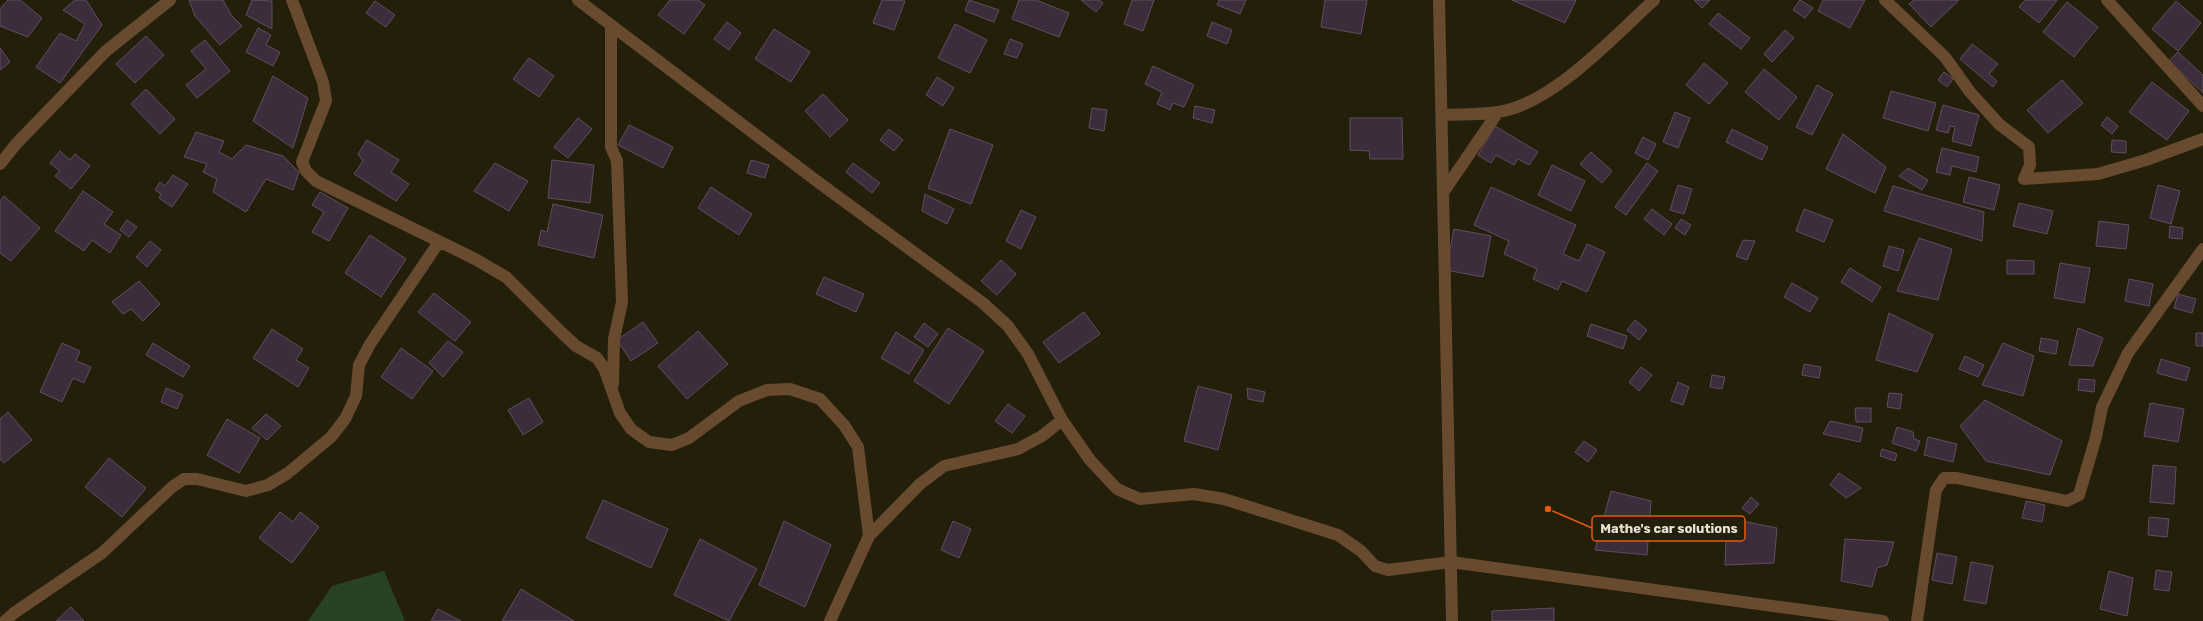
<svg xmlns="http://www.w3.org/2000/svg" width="2203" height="621" font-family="Rubik,sans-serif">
<rect width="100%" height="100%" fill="#241f0a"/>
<path fill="#284323" d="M384,571l21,50h-97l24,-35z"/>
<path fill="#3d2c3c" stroke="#604e5e" d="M8,0h12l22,18 -14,19 -28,-11v-17z
M75,0h11l16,25 -42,58 -24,-16 24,-34 16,8 9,-17 -22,-14z
M189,0h34l8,15 11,11 -22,19 -25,-29z
M252,0l20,1v28l-26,-14z
M670,0h28l7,5 -21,29 -26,-19z
M882,0l23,1 -11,29 -21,-7z
M969,0l30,10 -5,12 -29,-11z
M1019,0h17l33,13 -10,24 -47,-18z
M1081,0h18l4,3 -7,9z
M1132,0h22l-11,31 -19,-7z
M1219,0h27l-6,14 -23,-9z
M1325,0h42l-6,34 -40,-7z
M1512,0h64l-11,23z
M1694,0h16l-8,8z
M1800,0l13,8 -8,10 -12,-8z
M1823,0h42l-15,28 -32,-17z
M1914,0h45l-28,27 -22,-23z
M2025,0h32l-18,23 -20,-16z
M375,1l20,14 -9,12 -20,-14z
M2176,1l25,22 -23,28 -26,-22z
M2067,2l31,25 -24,30 -31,-25z
M1718,13l32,25 -9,11 -32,-25z
M727,22l14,11 -12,17 -15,-11z
M1212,22l20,8 -5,14 -20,-8z
M955,24l32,16 -17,33 -32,-15z
M258,28l13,7 -5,10 14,7 -7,14 -27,-14z
M774,29l36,23 -19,30 -36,-23z
M1785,30l9,8 -22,24 -8,-8z
M146,36l18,19 -29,28 -19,-19z
M1010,39l13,5 -6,14 -13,-4z
M205,40l25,31 -33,27 -11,-13 20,-16 -15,-18z
M1972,44l26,20 -9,10 8,7 -4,6 -33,-28z
M0,48l10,14 -10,8z
M2178,52l25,23v18l-34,-32z
M529,58l25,18 -15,21 -26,-18z
M1704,63l24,20 -19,21 -23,-19z
M1153,66l41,19 -10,22 -11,-4 -3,7 -13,-6 5,-12 -17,-8z
M1764,69l33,28 -18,23 -34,-28z
M1944,72l9,7 -6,8 -9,-7z
M273,76l35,22 -15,50 -40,-27z
M937,77l17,11 -11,18 -17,-11z
M2062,80l21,23 -35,30 -21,-23z
M2152,82l37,29 -22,29 -38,-28z
M1817,85l16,9 -21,41 -16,-8z
M146,89l29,30 -15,15 -29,-30z
M1891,91l45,12 -8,28 -45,-13z
M823,94l25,26 -18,17 -25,-26z
M1943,105l36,10 -8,31 -19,-5 3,-14 -5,-1 -2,7 -12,-3z
M1195,106l20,4 -3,13 -19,-5z
M1092,108l15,2 -3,21 -15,-3z
M1675,112l15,6 -12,30 -15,-6z
M2107,117l11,9 -6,8 -11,-9z
M578,118l14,11 -24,29 -14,-11z
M1350,118h52l1,41h-33l-1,-8 -19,-1z
M629,125l44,22 -10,21 -45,-23z
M1495,126l43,26 -9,13 -11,-6 -4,6 -18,-10 -5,8 -13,-8z
M889,129l14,11 -9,11 -14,-11z
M950,129l43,16 -22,59 -43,-16z
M1732,129l36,18 -6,13 -36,-18z
M196,132l28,9 -5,11 13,7 14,-14 37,11 16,16 -6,18 -27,-11 -20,33 -33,-20 4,-13 -14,-7 4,-8 -23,-7z
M1843,134l43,33 -11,26 -49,-24z
M1643,137l13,7 -8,16 -13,-7z
M367,140l32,20 -8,12 18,12 -13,17 -42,-27 9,-13 -5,-7z
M2112,140l14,1v12l-15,-1z
M1942,148l37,9 -3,15 -24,-6 -2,9 -14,-3z
M60,151l10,9 5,-6 15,12 -19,23 -16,-13 5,-5 -10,-8z
M1591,152l21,19 -10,12 -22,-19z
M552,160l42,5 -4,38 -42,-5z
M751,160l18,5 -4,13 -18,-5z
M495,163l33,18 -19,30 -35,-20z
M853,163l27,20 -8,10 -26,-21z
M1647,163l11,8 -32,44 -11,-8z
M1552,165l33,16 -14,30 -33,-16z
M1908,168l20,12 -6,10 -23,-14z
M173,175l15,9 -16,23 -13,-9 2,-4 -6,-4 5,-8 5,4z
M1969,177l31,8 -6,25 -31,-8z
M1678,185l14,4 -8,25 -14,-4z
M2158,185l22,6 -9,33 -21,-6z
M1893,186l91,26 -2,29 -98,-30z
M711,187l41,27 -13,21 -41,-27z
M1491,187l85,38 -13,29 16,7 8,-17 18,8 -18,40 -25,-11 -4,9 -25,-11 4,-10 -33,-15 5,-13 -35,-16z
M83,191l30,21 -9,12 17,11 -11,18 -18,-13 -8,11 -29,-20z
M320,192l28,16 -19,33 -17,-9 12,-20 -12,-7z
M925,194l29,15 -7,15 -25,-13z
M4,196l36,32 -29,33 -11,-8v-52z
M2019,203l34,8 -6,23 -34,-8z
M553,204l50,11 -9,43 -56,-13 3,-15 6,2z
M1652,209l20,15 -8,11 -20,-16z
M1804,209l29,11 -9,22 -28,-11z
M1021,210l15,7 -15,32 -15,-8z
M1681,219l10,6 -6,10 -10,-7z
M127,220l10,7 -8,10 -9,-7z
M2099,221l30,4 -3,24 -30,-3z
M2170,226l13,2 -1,11 -13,-1z
M1454,229l37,7 -8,41 -37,-7z
M370,235l36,24 -25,38 -36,-24z
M1919,238l33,11 -14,51 -41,-9z
M1743,240l12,1 -8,19 -11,-4z
M150,241l11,9 -14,17 -11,-10z
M1889,246l15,4 -6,21 -15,-5z
M1001,260l15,14 -19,21 -16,-14z
M2007,260l27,1v13h-27z
M2060,263l30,5 -6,35 -30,-5z
M1850,268l31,19 -9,15 -31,-20z
M824,277l40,17 -8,18 -40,-18z
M2129,279l24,5 -4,22 -24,-5z
M139,281l21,23 -17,17 -12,-12 -8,5 -11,-12z
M1792,283l26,15 -8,14 -26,-15z
M434,293l37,29 -16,19 -37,-29z
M2178,294l18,5 -4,14 -18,-5z
M1084,312l16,22 -41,29 -16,-21z
M1889,313l44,22 -16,37 -41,-12z
M1635,320l12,10 -8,10 -12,-10z
M643,322l15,21 -27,18 -14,-21z
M924,323l14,11 -10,13 -14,-10z
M1591,324l36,12 -4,13 -36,-13z
M948,328l36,23 -35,53 -35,-23z
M2078,328l25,10 -10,28 -24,-1z
M272,329l31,20 -7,11 13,8 -11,19 -45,-29z
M698,331l30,33 -41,35 -29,-33z
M896,332l28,18 -15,24 -28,-16z
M2196,333h7v13h-7z
M2041,338l17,3 -2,13 -17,-3z
M448,341l15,11 -20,25 -14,-14z
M62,343l18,8 -4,10 15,6 -7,16 -11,-5 -11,24 -22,-10z
M153,343l37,23 -7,11 -37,-22z
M2003,343l31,13 -11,40 -41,-11z
M401,348l32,23 -21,28 -31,-22z
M1965,356l19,9 -6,12 -19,-8z
M2161,359l29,9 -4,13 -29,-8z
M1804,364l17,3 -2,11 -17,-3z
M1641,367l11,8 -13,16 -10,-9z
M1712,375l13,2 -3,12 -12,-2z
M2079,379l16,1 -1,12 -16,-2z
M1678,382l11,5 -6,18 -12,-4z
M1198,386l34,9 -14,55 -34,-9z
M166,388l17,7 -6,14 -16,-7z
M1247,388l18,4 -2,10 -15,-3z
M1889,393l13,1 -2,15 -13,-2z
M529,398l14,24 -20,13 -15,-25z
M1985,400l77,41 -12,34 -64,-14 -26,-35z
M2150,403l34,6 -6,33 -34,-6z
M1008,404l17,12 -13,17 -17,-12z
M1855,408h16v14h-15z
M8,412l24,28 -28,23 -4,-4v-40z
M266,414l15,12 -14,14 -15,-12z
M227,419l33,19 -21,35 -32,-18z
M1830,421l33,7 -3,14 -37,-8z
M1897,427l16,5 1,7 6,2 -4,10 -24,-8z
M1928,437l29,7 -4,18 -29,-7z
M1584,441l13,9 -9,12 -13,-10z
M1882,449l15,5 -2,7 -15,-5z
M109,458l37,30 -24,29 -37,-30z
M2153,465l23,2 -2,37 -24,-2z
M1839,473l22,15 -15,10 -16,-13z
M1611,491l40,10 -4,54 -52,-5z
M1751,497l8,7 -9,10 -8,-6z
M603,500l65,29 -17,39 -65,-30z
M2026,501l19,4 -3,17 -20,-4z
M280,512l13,10 7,-10 19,15 -27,36 -33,-25z
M2149,517l20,2 -2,18 -19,-2z
M1727,518l50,10 -3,35 -49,2z
M784,521l47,24 -26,62 -46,-22z
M953,521l18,8 -12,29 -18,-8z
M700,539l57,30 -28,52 -55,-26z
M1845,539l49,3 -7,23 -10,3 -5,19 -31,-6z
M1937,553l20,4 -5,27 -20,-4z
M1971,562l22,4 -7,38 -22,-4z
M2156,570l16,2 -3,19 -15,-2z
M2109,571l24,7 -6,38 -27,-7z
M521,589l53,32h-72z
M71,607l13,14h-28z
M1554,608v13h-62v-10z
M438,609l23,12h-30z"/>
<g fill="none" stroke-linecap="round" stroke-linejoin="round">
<path stroke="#684b2f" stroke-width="12" d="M292,0l31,82 3,19 -24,61 4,9 10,10 159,78 31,18 55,55 15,14 21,12 7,10 16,45 11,16 18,13 23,3 17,-7 50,-37 28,-11 23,-1 30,10 24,26 14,22 11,89
M578,0l240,182 165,121 25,23 20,28 34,66 28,40 27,29 23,10 54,-5 30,5 114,36 23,16 14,15 13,4 63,-8 432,59
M1885,0l60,57 25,35 29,32 30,23 1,18 -6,14 74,-5 48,-14 57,-21
M2107,0l96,106
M611,25v122l6,14 5,141 -8,37 -1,45
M1443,115c18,-1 37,0 55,-3 55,-8 115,-75 156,-112
M0,164l16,-20 90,-93 64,-51
M1444,191l54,-79
M5,621l9,-8 88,-60 70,-66 12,-8h13l49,12 22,-6 20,-12 43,-36 14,-18 11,-23 3,-31 11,-21 69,-102
M830,621l39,-85 51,-52 24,-18 74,-17 24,-13 20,-16
M1917,621l19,-131 8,-12h13l110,23 12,-6 17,-58 6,-30 26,-54 75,-104"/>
<path stroke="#684b2f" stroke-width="12" d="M1439,0l13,621"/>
</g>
<path fill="none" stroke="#e8590c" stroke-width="1.5" d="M1548 509L1592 528"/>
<circle fill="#e8590c" stroke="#241f0a" stroke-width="1.5" cx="1548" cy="509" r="4"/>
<rect fill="#241f0a" stroke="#e8590c" stroke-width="1.5" x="1592" y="516" width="153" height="25" rx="4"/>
<g font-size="13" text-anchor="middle" font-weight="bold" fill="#e5e2d5">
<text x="1669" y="533">Mathe's car solutions</text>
</g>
</svg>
